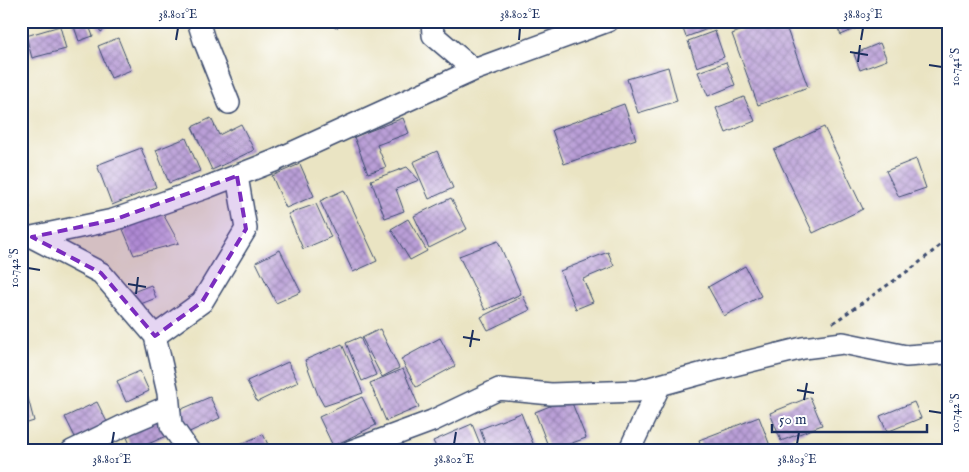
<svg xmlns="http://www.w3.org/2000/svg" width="969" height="472" font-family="'IM FELL English',serif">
<defs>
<pattern id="building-cross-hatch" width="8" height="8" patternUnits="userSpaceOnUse" patternTransform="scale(1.25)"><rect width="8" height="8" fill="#ba9fd7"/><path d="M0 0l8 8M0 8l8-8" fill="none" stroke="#9682b2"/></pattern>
</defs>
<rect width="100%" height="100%" fill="#fff"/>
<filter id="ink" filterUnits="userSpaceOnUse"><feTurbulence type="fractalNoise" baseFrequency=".02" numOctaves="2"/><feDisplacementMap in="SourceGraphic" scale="10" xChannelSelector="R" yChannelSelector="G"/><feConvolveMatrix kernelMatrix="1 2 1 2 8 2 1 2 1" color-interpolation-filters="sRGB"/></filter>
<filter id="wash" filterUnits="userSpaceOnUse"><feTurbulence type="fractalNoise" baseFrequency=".0096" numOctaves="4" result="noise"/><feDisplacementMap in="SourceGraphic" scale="20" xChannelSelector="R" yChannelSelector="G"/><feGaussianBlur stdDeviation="1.12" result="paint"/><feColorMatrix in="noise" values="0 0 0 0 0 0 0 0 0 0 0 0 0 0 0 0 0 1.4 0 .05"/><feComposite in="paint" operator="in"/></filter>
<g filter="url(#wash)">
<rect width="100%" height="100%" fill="#eae4c3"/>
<g id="blocks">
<path fill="url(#building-cross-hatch)" d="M72,21h34l2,6 -7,5 -6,-9 -6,3 4,10 -14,5z
M333,21h19v1l-17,6z
M680,21h31l2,6 -27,10z
M766,21h18l24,66 -50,18 -26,-71z
M834,21h39l-32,14z
M60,26l6,23 -34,9 -6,-22z
M715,31l9,26 -27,10 -9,-26z
M118,38l13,32 -20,8 -13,-32z
M880,43l7,17 -27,10 -6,-16z
M726,62l9,23 -27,11 -10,-24z
M668,67l9,34 -39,12 -11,-34z
M744,97l11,24 -29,12 -10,-25z
M624,104l12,35 -72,25 -12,-34z
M211,118l8,17 22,-11 13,26 -42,20 -20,-43z
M403,118l6,15 -32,12 9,22 -18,6 -14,-36z
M824,127l39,82 -50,24 -39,-83z
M186,138l14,33 -31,12 -13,-33z
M141,148l15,39 -44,18 -15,-40z
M437,151l16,37 -24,11 -16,-37z
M916,159l10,29 -27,9 -13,-26z
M300,164l14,32 -28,12 -14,-32z
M407,167l12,13 -23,9 8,22 -19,7 -14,-38z
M21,174h2l7,34 -9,2z
M344,190l33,71 -24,11 -33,-71z
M451,198l16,31 -38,19 -15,-32z
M316,204l15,33 -28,12 -15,-35z
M163,214l16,29 -45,12 -12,-28z
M408,219l19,32 -17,9 -19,-31z
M498,241l23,53 -36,16 -26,-54z
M280,250l21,42 -25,11 -20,-41z
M608,252l6,14 -31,13 10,23 -17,7 -16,-38z
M745,266l16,30 -37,20 -16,-29z
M151,285l5,13 -18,7 -5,-13z
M523,296l7,14 -42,20 -7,-13z
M380,329l19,39 -17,9 -20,-39z
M360,337l16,38 -14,6 -16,-38z
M440,338l15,28 -39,21 -15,-28z
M342,344l21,49 -39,13 -6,-11 -13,-35z
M288,362l10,20 -41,20 -10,-21z
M403,369l16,38 -33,14 -16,-38z
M140,371l9,20 -23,11 -9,-21z
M210,397l10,21 -35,16 -10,-22z
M362,397l14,28 -43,21 -14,-29z
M810,397l12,28 -41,16 -11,-28z
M28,398l6,23 -13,4v-25z
M570,398l16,40 -36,13 -15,-39z
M97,402l12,24 -32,15 -12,-24z
M914,402l7,16 -34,14 -7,-16z
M521,413l15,38h-48l-8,-22z
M159,417l9,18 -35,16 -8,-18z
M759,417l13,34h-69l-4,-11z
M472,424l11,27h-45l-5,-10z
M263,434l8,17h-36l-2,-3z"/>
</g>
</g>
<g filter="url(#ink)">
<use href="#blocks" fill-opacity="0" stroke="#3a4a6d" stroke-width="1"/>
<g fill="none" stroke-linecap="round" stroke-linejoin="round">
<defs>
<path id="minor" d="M198,21l6,19 25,63
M432,21l1,14 41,35
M26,237h6l69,36 54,63 13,57 3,32 18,26
M32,237l81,-17 92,-32 69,-27 200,-91 134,-49
M155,336l47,-34 44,-73 -9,-53
M72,451l57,-28 40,-17
M351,451l81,-30 67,-32 52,5 87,-3 80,-22 85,-21 40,-5 63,13 42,-3
M629,451l31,-66"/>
</defs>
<use href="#minor" stroke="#3a4a6d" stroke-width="24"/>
<path stroke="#3a4a6d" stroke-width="3" stroke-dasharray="4 4" stroke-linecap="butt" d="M833,323l82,-57 33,-27"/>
<use href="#minor" stroke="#fff" stroke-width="21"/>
</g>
</g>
<path fill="#7b2cbf" fill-opacity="0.2" stroke="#7b2cbf" stroke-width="4" stroke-dasharray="10 6" stroke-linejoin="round" d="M237,176l9,53 -44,73 -47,34 -54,-63 -69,-36 81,-17z"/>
<path fill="none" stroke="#1b2f5e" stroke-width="2" d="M176,40l2,-12M519,40l1,-12M861,40l2,-12M850,52l18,3M858,62l2,-17M929,65l13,2M28,268l12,2M128,284l18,3M136,294l2,-17M463,337l17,3M470,347l3,-17M797,390l17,3M804,400l3,-17M929,411l13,2M112,444l2,-12M454,444l2,-12M797,444l2,-12"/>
<rect width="969" height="472" fill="none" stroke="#fff" stroke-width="55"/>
<path d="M772 424v8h155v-8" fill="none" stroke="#1b2f5e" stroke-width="2.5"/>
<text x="779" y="424" font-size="15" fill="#1b2f5e" stroke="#ffffff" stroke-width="4" paint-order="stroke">50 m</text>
<rect x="28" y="28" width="914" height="416" fill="none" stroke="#1b2f5e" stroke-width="2"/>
<g font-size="12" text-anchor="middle" fill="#1b2f5e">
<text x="178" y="18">38.801°E</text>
<text x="520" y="18">38.802°E</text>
<text x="863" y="18">38.803°E</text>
<text transform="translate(955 67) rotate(-90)" y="4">10.741°S</text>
<text transform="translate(14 268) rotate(-90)" y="4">10.742°S</text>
<text transform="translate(955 413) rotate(-90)" y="4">10.742°S</text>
<text x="112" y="463">38.801°E</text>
<text x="454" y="463">38.802°E</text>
<text x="797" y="463">38.803°E</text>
</g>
</svg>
